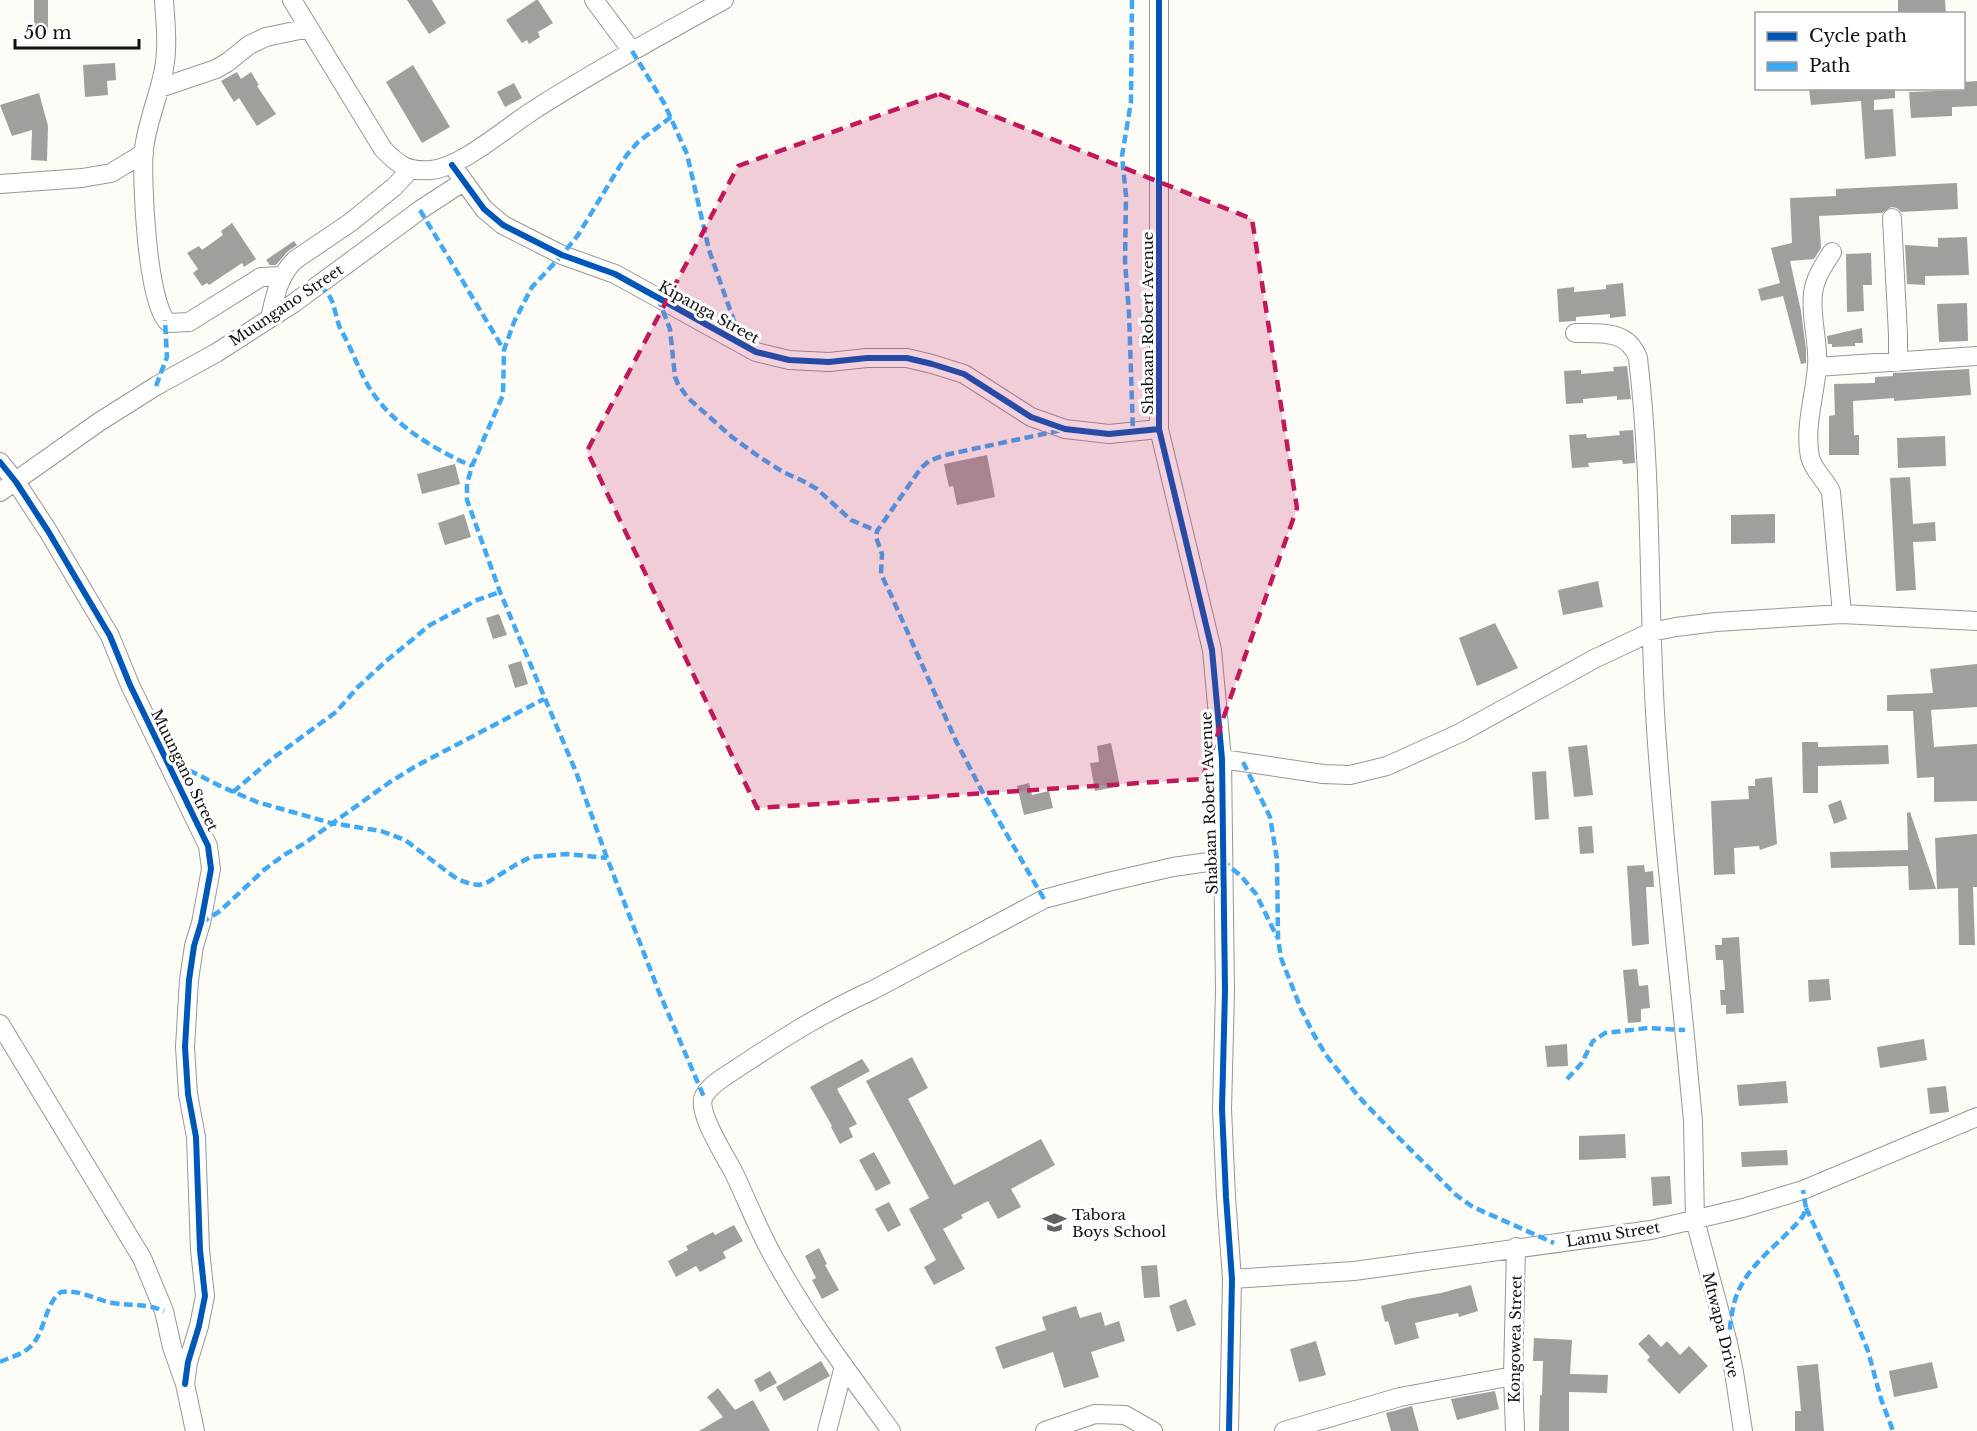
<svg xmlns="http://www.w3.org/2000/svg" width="1977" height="1431" font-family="'Libre Baskerville',serif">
<rect width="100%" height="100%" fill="#fdfcf7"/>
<path fill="#a19f9c" d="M34,0h14v29h-14z
M407,0h25l14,23 -17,11z
M536,0h2l15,23 -15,9 2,5 -11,7 -2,-4 -5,3 -16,-23z
M1898,0h47l1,14h-48z
M115,63l1,17 -9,1 1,14 -23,2 -2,-32z
M413,65l37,62 -28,16 -36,-61z
M237,72l4,7 10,-7 8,13 -2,1 19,28 -19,12 -18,-28 -5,4 -13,-21z
M1977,81v25l-25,1v9l-41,2 -2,-26 53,-2 2,-8z
M514,83l8,15 -17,9 -8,-15z
M1809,88h86v10l-21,2v10l19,-1 3,47 -31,3 -4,-58 -50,4z
M39,93l9,33 -1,35 -16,-1 1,-30 -20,6 -12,-31z
M1957,183l1,26 -57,3 -4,-4 -6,-1 -9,6 -63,3 2,32 -7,11 -24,2 11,50 5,38v14l-5,1 -18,-68 -22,5 -3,-12 22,-6 -9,-35 21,-5 -2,-45 46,-2v-7z
M232,223l24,36 -12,8 -2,-4 -33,22 -2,-2 -5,3 -9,-13 5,-4 -11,-16 12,-7 3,4 21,-15 -2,-4z
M1967,237l2,38 -44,1v9l-18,-1 -2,-39 33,2v-9z
M294,241l3,4 -10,7 -11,13h-6l-4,-5z
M1871,253l1,32h-9l1,26 -17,1 -1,-58z
M1623,283l3,33 -16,2v-4l-34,3v4l-17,1 -2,-33 17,-2v5l32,-3v-4z
M1967,303l1,38 -29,1 -2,-38z
M1862,328l1,15h-8v3l-23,1v-3h-4l-1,-8z
M1627,366l4,33 -14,1v-4l-34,3v4l-17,1 -2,-33 17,-1v4l33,-3 -1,-4z
M1969,369l2,26 -77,6v-3l-41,3 1,34h5v20h-30v-39l6,-1 -1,-31 41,-1v-6l18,-1v-3z
M1633,430l2,33 -12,1 -1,-4 -34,3 1,4 -17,1 -3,-33 17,-1 1,4 33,-3 -1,-4z
M1945,436l1,30 -48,2 -1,-30z
M987,455l8,42 -38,8 -4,-19 -4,1 -5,-23z
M455,464l5,20 -38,10 -5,-20z
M1910,477l3,47 22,-2 1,19 -23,1 3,48 -20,1 -6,-113z
M464,514l7,23 -26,8 -7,-22z
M1775,514v29l-44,1v-29z
M1598,581l5,26 -40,8 -5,-25z
M499,614l8,21 -14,4 -7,-21z
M1495,623l23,45 -41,18 -18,-48z
M521,661l7,23 -13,4 -7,-23z
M1977,664v43l-46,3 3,37 43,-3v57l-43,1v-25l-17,1 -4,-67h-26v-16l46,-2 -3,-24z
M1802,742h16v5l70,-2 1,19 -71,2v27h-15z
M1111,743l9,43 -25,5 -5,-28 9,-1 -2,-16z
M1587,745l6,50 -19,2 -6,-50z
M1546,771l3,48 -14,1 -3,-48z
M1772,777l5,67 -17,6 -1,-4 -25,2 1,26 -21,1 -3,-74 38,-2 -1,-13h7v-7z
M1029,783l3,12 17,-4 4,17 -29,7 -7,-29z
M1841,800l6,19 -13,5 -6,-19z
M1910,812l26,77 -27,1 -1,-24 -77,2 -1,-16 78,-2 -1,-37z
M1592,826l2,27 -14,1 -2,-27z
M1977,834v53h-4l2,58h-16l-1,-57 -21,1 -2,-51z
M1644,865l1,7 8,-1 1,16h-8l3,57 -17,2 -5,-80z
M1739,937l5,76 -18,1v-9h-5l-1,-15h5l-2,-30h-7l-1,-15h7v-7z
M1637,969l2,17 9,-1 2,23 -9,1v13l-13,1 -5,-53z
M1829,979l2,21 -22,2 -1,-22z
M1924,1039l3,21 -47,8 -3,-21z
M1567,1044l1,22 -21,1 -2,-21z
M912,1057l16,31 -20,11 46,86 87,-46 14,26 -44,24 10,18 -23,12 -10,-18 -27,14 2,3 -20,11 22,40 -31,16 -10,-18 12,-7 -27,-51 20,-11 -63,-117z
M862,1059l8,12 -33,18 20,35 -8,4 4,9 -13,7 -9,-17 1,-1 -22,-39z
M1786,1081l2,22 -49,3 -2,-21z
M1946,1086l3,26 -19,2 -3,-26z
M1625,1134l1,24 -47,2v-24z
M1787,1150l1,15 -46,2 -1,-15z
M874,1152l17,31 -15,8 -17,-31z
M1670,1176l2,28 -19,2 -2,-29z
M889,1202l12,23 -13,7 -13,-23z
M734,1225l9,16 -20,11 3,6 -26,14 -4,-6 -20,11 -8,-16 20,-11 -2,-4 27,-14 2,3z
M819,1248l8,16 -2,1 14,25 -17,9 -10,-19 4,-2 -11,-22z
M1157,1265l3,32 -16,1 -3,-32z
M1471,1285l7,26 -19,6 -1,-4 -43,10 4,15 -24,7 -7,-24 -3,1 -4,-16 26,-7 34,-6z
M1186,1299l10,26 -19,7 -8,-26z
M1076,1306l4,12 21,-6 4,14 14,-5 6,20 -34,11 8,25 -35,11 -11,-36 -50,17 -8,-22 51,-17 -4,-13z
M1649,1334l12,13 6,-6 13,14 9,-9 19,20 -29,28 -32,-34 3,-3 -12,-13z
M1534,1338l38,2 -2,34 38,1 -1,18 -38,-1v39h-30l1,-36h2l1,-34h-10z
M1316,1341l10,34 -27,7 -9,-33z
M821,1361l9,15 -46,25 -8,-14z
M1932,1362l6,26 -44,9 -5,-26z
M1818,1364l6,67h-29v-20h6l-4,-45z
M770,1371l7,12 -17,9 -6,-12z
M718,1388l17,22 18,-10 17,31h-71l24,-14 -16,-20z
M1495,1391l4,18 -42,11 -6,-21z
M1412,1406l7,25h-28l-5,-18z"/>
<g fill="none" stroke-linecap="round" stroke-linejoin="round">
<defs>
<path id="minor" d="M164,0c1,17 3,34 2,50 -1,34 -18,65 -22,99 -3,28 3,160 25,174l20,-1 72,-45 21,-1
M292,0l91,149c15,16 25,23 48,21 32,-3 78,-45 106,-62 61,-39 124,-73 187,-108
M594,0l38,51
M1159,0v429l53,221 10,109 3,232 -3,118 4,88 6,82 -3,152
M160,88l56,-19 12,-7 21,-17 17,-8 43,-9
M452,165l32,44 19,16 59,30 53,19 141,78 33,8 40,2 38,-4h40l25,6 32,10 67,43 34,12 44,5 50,-5
M0,184l82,-6 29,-5 33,-20
M1892,218l6,117v27
M1832,252c-8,13 -17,25 -19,41 -3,24 6,49 4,73 -2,30 -13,61 -7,91 4,15 16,23 21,35l11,122
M270,318c5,-22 9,-43 25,-58l56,-38 43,-35 17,-18
M1575,333c26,0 53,-3 63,25 14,118 10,236 17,354 7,123 23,245 34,367l4,42 2,99 33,123 6,29 9,59
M1817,367l160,-11
M0,462l16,20 32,49 62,105 20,49 78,161 3,23 -10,54 -7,23 -5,34 -4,67 3,47 8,43 4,113 5,46 -6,30 -11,36 -3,22
M0,492l99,-70 57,-36 60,-33 78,-50 126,-93 43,-28
M1222,759l101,15 27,1 37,-9 73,-33 134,-74 57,-27 25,-5 40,-5 126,-8 135,7
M0,1024l142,234 22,53 8,36 13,37 10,47
M1232,1279l122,-8 297,-41 92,-22 60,-18 174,-73
M827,1431l17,-65
M891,1431c-39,-54 -80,-107 -113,-166 -18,-30 -30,-63 -45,-94 -8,-15 -37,-60 -29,-75 7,-13 24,-21 35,-29 44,-29 87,-56 134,-77l171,-91 64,-17 65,-15 49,-7
M1045,1431l50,-17 30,1 28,16
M1284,1431l116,-34 113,-21
M1515,1431l-2,-55 3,-129"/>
</defs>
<use href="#minor" stroke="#979795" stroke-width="20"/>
<use href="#minor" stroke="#fffffe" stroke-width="18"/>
<path stroke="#3fa9f5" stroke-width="4.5" stroke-dasharray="9 4.5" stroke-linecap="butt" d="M1132,0l-1,102 -9,54 4,40 -1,66 4,51 4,119
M632,51l32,52 23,51 22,96 25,71 3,20
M671,117l-33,25 -12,14 -48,79 -16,20 -30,32 -18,35 -10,28 -1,45 -31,71 -5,18v16l33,92 76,180 31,86 52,134 45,105
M420,210l84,140
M319,286c18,11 14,28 22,44 11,19 19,44 31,62 23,34 63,58 100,74
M658,298l12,31 5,48 3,7 10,14 44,39 26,19 25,16 20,9 14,8 34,31 26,11
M156,386l11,-29 -2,-37
M165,758l57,29 35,15 74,21 50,8 24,9 52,39 14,5 8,1 9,-3 29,-18 14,-7 36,-3 40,4
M1243,762l27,55 7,42 1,79 3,20 20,51 13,26 12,20 32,41 21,22 77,77 17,12 81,36
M233,792l40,-34 63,-46 22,-25 27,-25 45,-37 47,-25 23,-8
M1222,860l19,16 15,18 21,43
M1044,899l-60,-104 -28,-54 -65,-146 -10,-21 1,-20 -6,-17 1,-6 44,-63 8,-7 16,-6 117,-25
M201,923l19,-12 45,-42 19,-14 21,-12 85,-61 26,-16 128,-67
M1567,1079l14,-15 12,-23 12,-8 43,-5 37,2
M1806,1208l31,66 31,77 13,48 12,32
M1728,1343c2,-14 3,-29 7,-43 11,-36 46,-56 68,-84l3,-8 -3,-18
M0,1362c10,-5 22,-7 30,-15 16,-15 14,-43 31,-55 19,-3 34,8 52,11 20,3 31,0 51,8"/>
<defs>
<path id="cycleway" d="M1159,0v429l53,221 10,109 3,232 -3,118 4,88 6,82 -3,152
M452,165l32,44 19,16 59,30 53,19 141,78 33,8 40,2 38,-4h40l25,6 32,10 67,43 34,12 44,5 50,-5
M0,462l16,20 32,49 62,105 20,49 78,161 3,23 -10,54 -7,23 -5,34 -4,67 3,47 8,43 4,113 5,46 -6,30 -11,36 -3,22"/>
</defs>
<use href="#cycleway" stroke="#fff" stroke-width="10"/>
<use href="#cycleway" stroke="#0057b8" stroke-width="6"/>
</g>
<path fill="#c2185b" fill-opacity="0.2" stroke="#c2185b" stroke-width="4.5" stroke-dasharray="12 8" stroke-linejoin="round" d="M939,94l313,125 45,289 -95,271 -445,29 -170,-357 151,-285z"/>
<defs>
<symbol id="school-bare" viewBox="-9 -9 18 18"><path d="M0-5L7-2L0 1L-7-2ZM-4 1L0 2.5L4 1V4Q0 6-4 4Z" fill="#646362" stroke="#fff" stroke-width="2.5" paint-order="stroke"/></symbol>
</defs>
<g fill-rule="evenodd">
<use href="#school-bare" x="1038" y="1206" width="33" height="33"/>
</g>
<g text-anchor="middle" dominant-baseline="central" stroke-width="6" stroke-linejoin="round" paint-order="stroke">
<g font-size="15" fill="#111" stroke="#fff">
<text transform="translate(286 305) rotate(-34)">Muungano Street</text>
<text transform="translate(709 312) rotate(29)">Kipanga Street</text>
<text transform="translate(1147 323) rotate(-90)">Shabaan Robert Avenue</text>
<text transform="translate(185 770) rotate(64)">Muungano Street</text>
<text transform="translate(1209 803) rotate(-92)">Shabaan Robert Avenue</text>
<text transform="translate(1613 1234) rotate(-9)">Lamu Street</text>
<text transform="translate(1721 1325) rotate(76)">Mtwapa Drive</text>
<text transform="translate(1515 1339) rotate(-89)">Kongowea Street</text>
</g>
<g font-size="15" fill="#111" stroke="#fff" text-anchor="start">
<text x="1072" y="1214">Tabora<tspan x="1072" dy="17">Boys School</tspan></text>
</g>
</g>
<rect x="1755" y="12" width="210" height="78" fill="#ffffff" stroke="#a0a0a0" stroke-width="1.5"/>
<rect x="1767" y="32" width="30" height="9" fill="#0057b8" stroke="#a0a0a0" stroke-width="1.5"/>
<text x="1809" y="42" font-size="18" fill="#111111">Cycle path</text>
<rect x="1767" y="62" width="30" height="9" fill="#3fa9f5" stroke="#a0a0a0" stroke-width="1.5"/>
<text x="1809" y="72" font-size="18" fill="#111111">Path</text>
<path d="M15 39v9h124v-9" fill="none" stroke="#111111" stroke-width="3"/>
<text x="24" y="39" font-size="18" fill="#111111" stroke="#ffffff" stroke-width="4.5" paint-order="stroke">50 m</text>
</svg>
